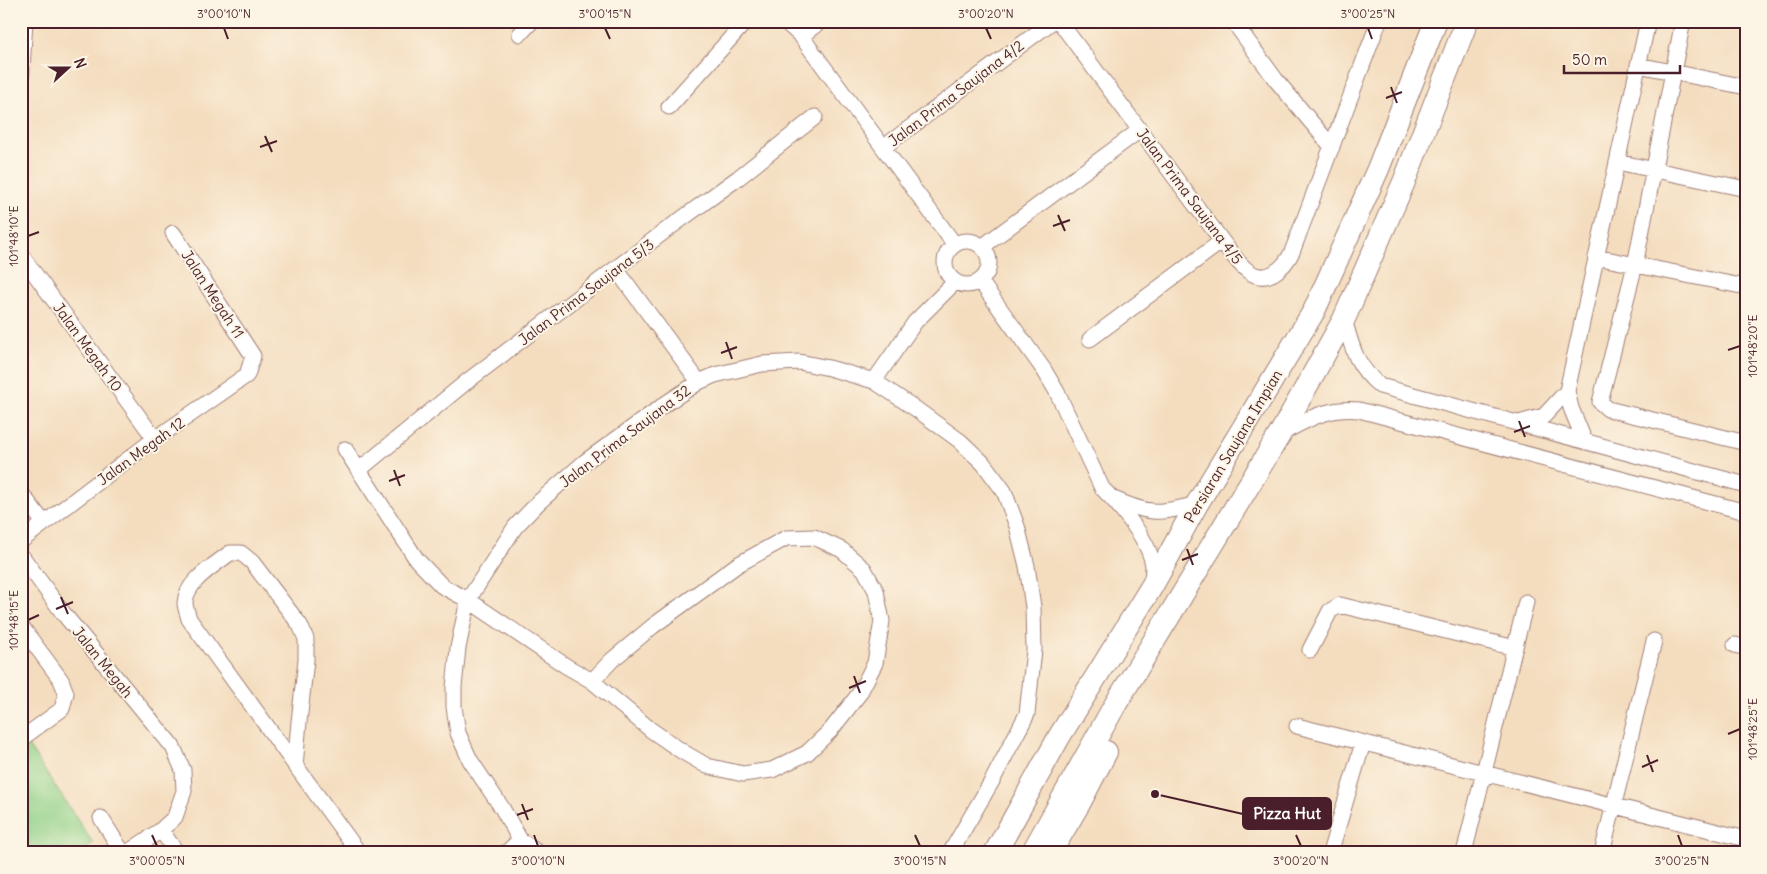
<svg xmlns="http://www.w3.org/2000/svg" width="1767" height="874" font-family="Delius,sans-serif">
<rect width="100%" height="100%" fill="#fcf5e5"/>
<filter id="ink" filterUnits="userSpaceOnUse"><feTurbulence type="fractalNoise" baseFrequency=".02" numOctaves="2"/><feDisplacementMap in="SourceGraphic" scale="10" xChannelSelector="R" yChannelSelector="G"/><feConvolveMatrix kernelMatrix="1 2 1 2 8 2 1 2 1" color-interpolation-filters="sRGB"/></filter>
<filter id="wash" filterUnits="userSpaceOnUse"><feTurbulence type="fractalNoise" baseFrequency=".0096" numOctaves="4" result="noise"/><feDisplacementMap in="SourceGraphic" scale="20" xChannelSelector="R" yChannelSelector="G"/><feGaussianBlur stdDeviation="1.12" result="paint"/><feColorMatrix in="noise" values="0 0 0 0 0 0 0 0 0 0 0 0 0 0 0 0 0 1.4 0 .05"/><feComposite in="paint" operator="in"/></filter>
<g filter="url(#wash)">
<rect width="100%" height="100%" fill="#f4ddbf"/>
<path fill="#91d187" stroke="#6e7859" d="M27,744l66,99 -12,10h-60v-105z"/>
</g>
<g filter="url(#ink)">
<g fill="none" stroke-linecap="round" stroke-linejoin="round">
<defs>
<path id="minor" d="M784,21l17,15 154,209
M1059,21l163,220c8,10 16,23 26,30 19,14 36,-3 44,-19l87,-231
M1233,21l43,59 56,67
M1683,21l-48,244 -35,137 8,7 138,34
M520,34l12,-13
M801,36l20,-15
M1638,65l108,22
M21,84l4,-63
M669,107l77,-86
M884,147l169,-126
M1617,162l129,27
M945 263a22 22 0 1 1 44 0a22 22 0 1 1-44 0Z
M982,247l158,-117
M21,255l134,184
M1596,257l150,30
M616,269l83,113
M980,281l64,89 13,22 45,96c18,18 48,53 51,78 0,5 -1,11 -1,16
M1344,319c8,29 12,47 36,67l366,99
M1090,339l132,-98
M874,381l41,-59 40,-40
M1519,423l25,-7 23,-25
M1282,433c26,-14 46,-26 77,-23l387,102
M1585,442l-14,-34 -4,-17 81,-370
M345,449l72,111 25,26 26,14 98,66 26,15 59,49 32,22 24,14 36,8 29,-4 35,-17 24,-23 28,-36 16,-31 7,-42 -6,-30 -12,-22 -22,-19 -28,-13 -28,1 -49,27 -84,61 -41,34 -20,21
M359,470l106,-87 200,-152 73,-53 77,-61
M21,493l23,30
M1114,499c36,16 46,15 83,5
M21,541l127,-97 99,-69 6,-19 -80,-123
M21,555l42,58 110,134 10,23 1,21 -9,26 -14,13 -34,23
M21,626l40,54 5,13 -4,16 -41,30
M1735,645l11,3
M1310,650l20,-39 10,-6 175,43
M1297,726l449,113
M295,766l4,-44 7,-62v-21l-6,-14 -48,-63 -11,-9h-11c-15,12 -44,28 -45,50 0,5 3,11 4,16l170,234
M101,818l22,35
M161,830l16,23
M506,853l14,-13
M538,853l-18,-13 -18,-32 -32,-48 -12,-27 -4,-26v-20l4,-39 10,-48 47,-73 24,-25 47,-41 82,-59 31,-20 16,-7 47,-11 37,-2 30,6 45,13 42,28 44,32 23,22 21,28 13,35 10,40 6,41 1,43 -7,64 -35,67 -42,72
M1330,853l33,-110
M1464,853l62,-251
M1602,853l52,-212"/>
<path id="highway" d="M995,853l64,-116 93,-151 45,-82 117,-193 64,-142 58,-148
M1032,853l83,-148 165,-271 64,-115 60,-137 63,-161
M1050,853l29,-49 27,-52"/>
</defs>
<use href="#minor" stroke="#9f7e75" stroke-width="17"/>
<use href="#highway" stroke="#9f7e75" stroke-width="24"/>
<use href="#minor" stroke="#fff" stroke-width="15"/>
<use href="#highway" stroke="#fff" stroke-width="22"/>
</g>
</g>
<path fill="none" stroke="#4a1f2b" stroke-width="2" d="M224,28l4,11M605,28l5,11M986,28l5,11M1368,28l4,11M1391,87l6,16M1386,98l16,-6M265,136l7,16M260,147l17,-6M1058,215l7,16M1053,226l17,-6M28,236l11,-4M726,342l6,17M1728,350l12,-4M721,353l16,-6M1519,421l6,16M1514,432l16,-6M394,470l6,16M389,481l16,-6M1187,549l6,16M1182,560l16,-6M61,597l7,17M56,609l17,-7M28,620l11,-5M854,676l6,17M849,688l17,-7M1728,734l12,-5M1647,755l6,17M1642,767l16,-7M522,804l6,16M517,815l16,-6M152,835l5,11M534,835l4,11M915,835l5,11M1296,835l5,11M1678,835l4,11"/>
<g text-anchor="middle" dominant-baseline="central" stroke-width="4" stroke-linejoin="round" paint-order="stroke">
<g font-size="15" fill="#4a1f2b" stroke="#fcf5e5">
<text transform="translate(956 93) rotate(-37)">Jalan Prima Saujana 4/2</text>
<text transform="translate(1190 196) rotate(53)">Jalan Prima Saujana 4/5</text>
<text transform="translate(586 292) rotate(-37)">Jalan Prima Saujana 5/3</text>
<text transform="translate(213 294) rotate(57)">Jalan Megah 11</text>
<text transform="translate(88 347) rotate(54)">Jalan Megah 10</text>
<text transform="translate(625 436) rotate(-37)">Jalan Prima Saujana 32</text>
<text transform="translate(1233 446) rotate(-59)">Persiaran Saujana Impian</text>
<text transform="translate(141 451) rotate(-36)">Jalan Megah 12</text>
<text transform="translate(103 662) rotate(51)">Jalan Megah</text>
</g>
</g>
<path fill="none" stroke="#4a1f2b" stroke-width="2" d="M1155 794L1243 814"/>
<circle fill="#4a1f2b" stroke="#fcf5e5" stroke-width="2" cx="1155" cy="794" r="5"/>
<rect fill="#4a1f2b" stroke="#4a1f2b" stroke-width="2" x="1243" y="798" width="88" height="31" rx="5"/>
<g font-size="16" text-anchor="middle" font-weight="bold" fill="#fff">
<text x="1287" y="819">Pizza Hut</text>
</g>
<rect width="1767" height="874" fill="none" stroke="#fcf5e5" stroke-width="55"/>
<g transform="translate(68 68) rotate(69)" stroke="#fcf5e5" stroke-width="4" paint-order="stroke">
<path d="M0-4L9 19L0 12L-9 19Z" fill="#4a1f2b"/>
<text y="-8" font-size="14" font-weight="bold" text-anchor="middle" fill="#4a1f2b">N</text>
</g>
<path d="M1564 65v8h116v-8" fill="none" stroke="#4a1f2b" stroke-width="2.5"/>
<text x="1572" y="65" font-size="15" fill="#4a1f2b" stroke="#fcf5e5" stroke-width="4" paint-order="stroke">50 m</text>
<rect x="28" y="28" width="1712" height="818" fill="none" stroke="#4a1f2b" stroke-width="2"/>
<g font-size="12" text-anchor="middle" fill="#4a1f2b">
<text x="224" y="18">3°00'10"N</text>
<text x="605" y="18">3°00'15"N</text>
<text x="986" y="18">3°00'20"N</text>
<text x="1368" y="18">3°00'25"N</text>
<text transform="translate(14 236) rotate(-90)" y="4">101°48'10"E</text>
<text transform="translate(1753 346) rotate(-90)" y="4">101°48'20"E</text>
<text transform="translate(14 620) rotate(-90)" y="4">101°48'15"E</text>
<text transform="translate(1753 729) rotate(-90)" y="4">101°48'25"E</text>
<text x="157" y="865">3°00'05"N</text>
<text x="538" y="865">3°00'10"N</text>
<text x="920" y="865">3°00'15"N</text>
<text x="1301" y="865">3°00'20"N</text>
<text x="1682" y="865">3°00'25"N</text>
</g>
</svg>
